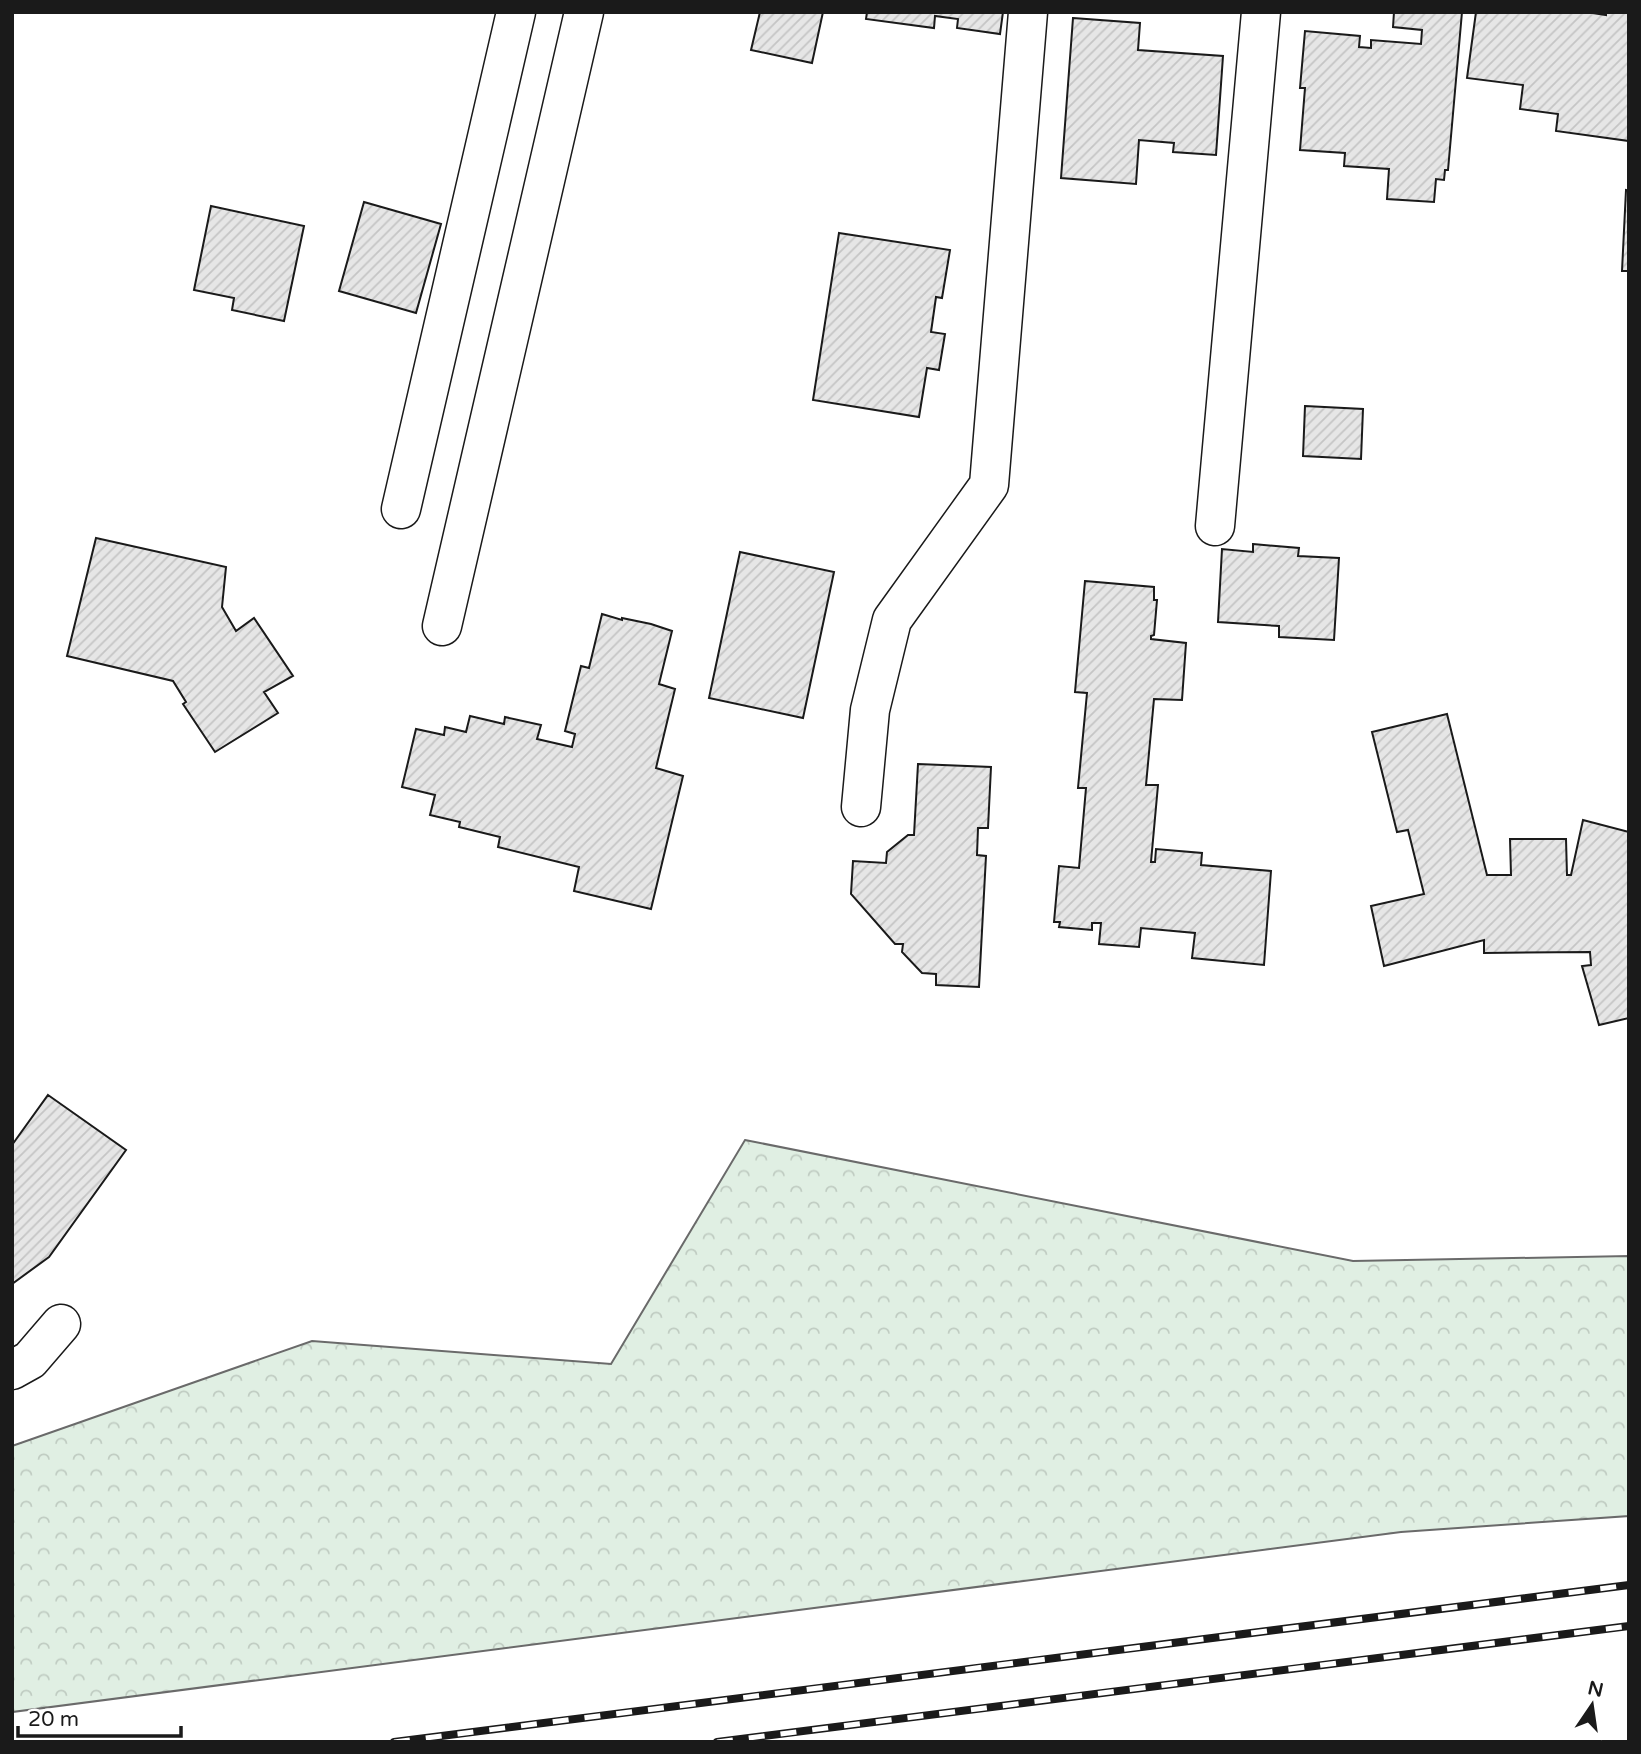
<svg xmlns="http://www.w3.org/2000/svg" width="1641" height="1754" font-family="'Varela Round',sans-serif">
<defs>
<pattern id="forest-crowns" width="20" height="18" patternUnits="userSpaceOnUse" patternTransform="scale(1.75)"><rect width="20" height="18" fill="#e0efe3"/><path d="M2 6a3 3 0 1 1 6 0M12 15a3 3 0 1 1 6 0" fill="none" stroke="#c0ccc2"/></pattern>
<pattern id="building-hatch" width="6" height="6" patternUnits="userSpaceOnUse" patternTransform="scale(1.75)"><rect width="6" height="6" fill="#e6e6e6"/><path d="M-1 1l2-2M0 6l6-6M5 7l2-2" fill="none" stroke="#c5c5c5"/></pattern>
</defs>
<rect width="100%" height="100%" fill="#fff"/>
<path fill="url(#forest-crowns)" stroke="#6a6a6a" stroke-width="2" d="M745,1140l608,121 276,-5v260l-228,16 -1389,180v-266l300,-105 299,23z"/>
<path fill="url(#building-hatch)" stroke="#1a1a1a" stroke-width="2" d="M760,12h63l-11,51 -61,-13z
M867,12h136l-3,22 -43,-6 1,-9 -23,-3 -1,12 -68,-9z
M1394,12h68l-14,158h-3l-1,10 -8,-1 -2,23 -47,-3 2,-30 -45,-3 1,-13 -45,-3 5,-62h-5l5,-57 55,5 -1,11 12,1v-8l50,4 1,-14 -29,-3z
M1476,12h110l20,3v-3h23v129l-73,-10 2,-17 -38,-5 3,-24 -56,-7z
M1073,18l67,5 -2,27 85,6 -7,99 -43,-3 1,-9 -35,-3 -3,44 -75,-6z
M1626,190l3,1v80h-7z
M364,202l77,22 -25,89 -77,-22z
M211,206l93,20 -20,95 -52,-11 2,-12 -40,-8z
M839,233l111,17 -8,48 -6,-1 -5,35 14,2 -6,36 -12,-2 -8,49 -106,-17z
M1305,406l58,3 -2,50 -58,-3z
M96,538l130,29 -4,40 14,24 18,-13 39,58 -29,16 14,21 -63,39 -32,-48 3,-2 -13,-21 -106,-25z
M1253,544l46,4 -1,8 41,2 -5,82 -55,-3v-11l-61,-4 4,-73 31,3z
M740,552l94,20 -31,146 -94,-20z
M1085,581l69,6v13h3l-3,35 -3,1v3l35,4 -4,57 -28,-1 -8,86h12l-7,77h4l1,-13 46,4 -1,12 70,6 -7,94 -72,-7 3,-25 -54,-5 -2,19 -40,-3 2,-21h-9v7l-33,-3 1,-5h-6l5,-56 20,2 7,-80h-8l9,-95 -12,-1z
M602,614l20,6v-2l29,6 21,7 -13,53 16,5 -19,79 27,8 -32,133 -77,-18 5,-24 -81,-20 2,-10 -41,-10 1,-5 -30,-7 5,-20 -33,-8 14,-58 28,6 1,-8 21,5 4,-16 34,8 1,-7 36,8 -4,14 35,8 3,-13 -10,-3 16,-65 8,2z
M1447,714l40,161h24l-1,-36h56l1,36h4l12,-55 46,12v186l-30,7 -17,-59 9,-1 -1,-13 -106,1v-13l-100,26 -13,-60 53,-12 -16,-64 -11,2 -25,-100z
M918,764l73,3 -3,61h-10l-1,27 9,1 -7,131 -43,-2v-11l-14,-1 -20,-21 1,-8h-8l-44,-50 2,-33 33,2 1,-11 21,-17h6z
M48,1095l78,55 -77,107 -37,27v-139z"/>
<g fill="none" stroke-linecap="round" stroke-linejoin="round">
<defs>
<path id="minor" d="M401,509l115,-497
M1215,526l46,-514
M442,626l142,-614
M861,807l9,-97 22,-90 97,-135 39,-473
M12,1370l18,-10 31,-36"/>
</defs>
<use href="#minor" stroke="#1a1a1a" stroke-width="41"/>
<use href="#minor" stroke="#fff" stroke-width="38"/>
<defs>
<path id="rail" d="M394,1742l1235,-157
M717,1742l912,-116"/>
</defs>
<use href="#rail" stroke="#1a1a1a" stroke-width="8"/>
<use href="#rail" stroke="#fff" stroke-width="5" stroke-dasharray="16" stroke-linecap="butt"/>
</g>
<rect width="1641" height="1754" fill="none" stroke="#1a1a1a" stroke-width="28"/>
<g transform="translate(1592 1705) rotate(13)" stroke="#ffffff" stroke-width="5" paint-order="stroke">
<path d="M0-5L12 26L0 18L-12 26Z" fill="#1a1a1a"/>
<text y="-10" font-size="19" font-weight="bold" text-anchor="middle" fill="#1a1a1a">N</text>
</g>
<path d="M18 1726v10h163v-10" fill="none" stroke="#1a1a1a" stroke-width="3.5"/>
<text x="28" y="1726" font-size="21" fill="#1a1a1a" stroke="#ffffff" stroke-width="5" paint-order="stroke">20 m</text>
</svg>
